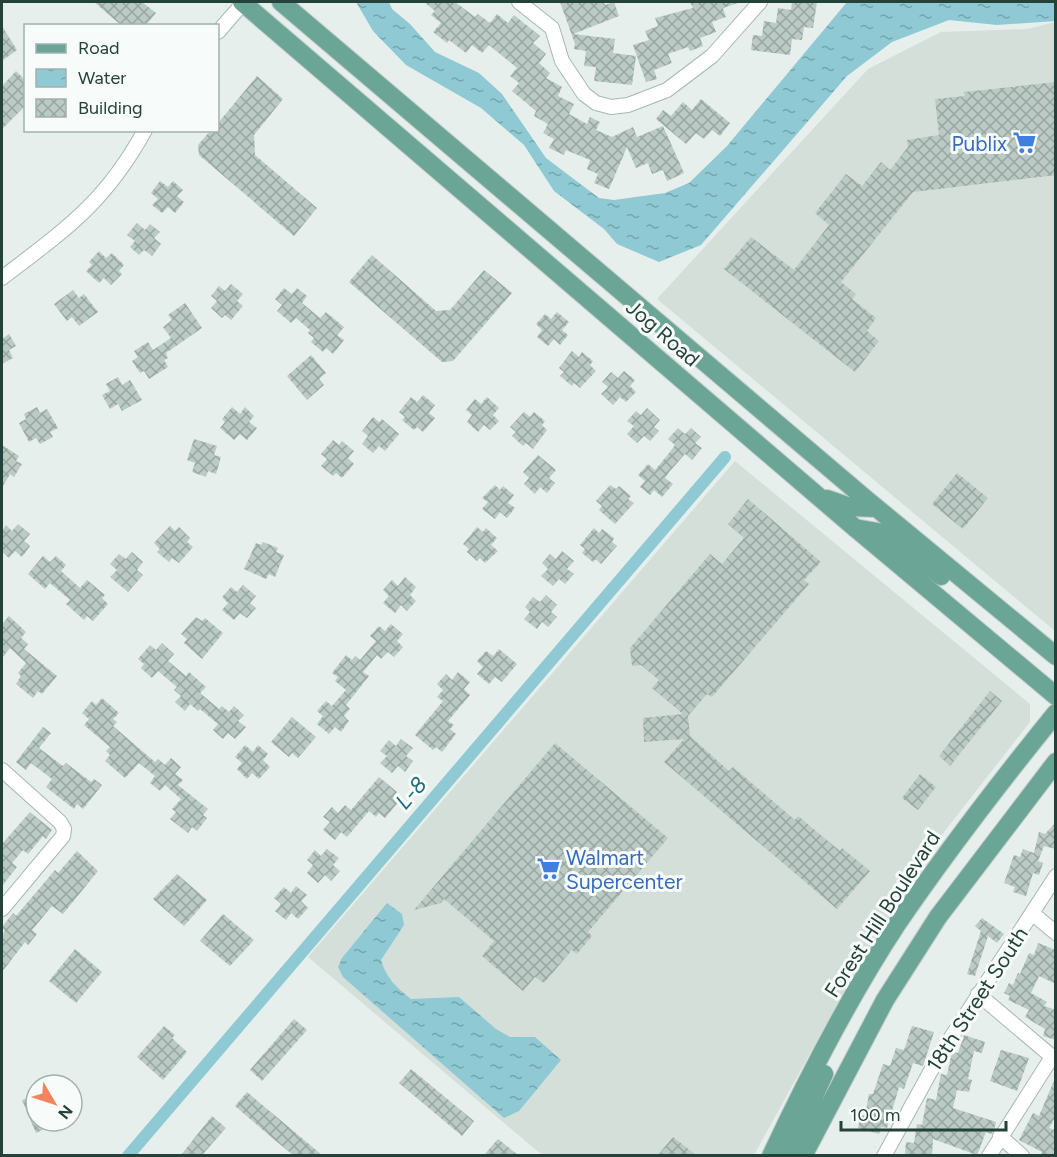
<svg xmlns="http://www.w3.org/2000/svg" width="1057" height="1157" font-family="Figtree,sans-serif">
<defs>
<pattern id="water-ripples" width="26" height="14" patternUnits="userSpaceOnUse" patternTransform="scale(1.5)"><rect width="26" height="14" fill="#8ec9d4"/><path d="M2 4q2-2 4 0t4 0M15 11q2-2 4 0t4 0" fill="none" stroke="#74a5ad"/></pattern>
<pattern id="building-cross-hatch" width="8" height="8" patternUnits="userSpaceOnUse" patternTransform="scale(1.5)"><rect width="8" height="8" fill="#bbcac4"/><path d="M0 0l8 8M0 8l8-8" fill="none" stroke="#98a6a0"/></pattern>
</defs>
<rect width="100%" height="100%" fill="#e6efeb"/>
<path fill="#d4dfda" d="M1055,22v609l-398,-332 211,-230 73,-37 87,-3z
M735,461l295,243v18l-93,119 -78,123 -105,191h-212l-234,-198z"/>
<path fill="url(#water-ripples)" d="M356,2h33l3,7 18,15 25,28 44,21 23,21 44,64 53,40 15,2 51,-7 24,-10 38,-37 120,-144h208l1,19 -59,4 -48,-5 -57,22 -45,34 -146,169 -42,17 -42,-18 -13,-15 -50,-38 -30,-46 -43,-37 -75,-43 -33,-34z
M387,903l15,11 2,11 -23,35c6,19 15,27 30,39l48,-2 37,32 14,8h25l26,23 -42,51 -15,7 -161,-141 -5,-10 4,-9z"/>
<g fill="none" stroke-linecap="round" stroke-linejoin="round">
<path stroke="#8ec9d4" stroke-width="12" d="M128,1156l597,-699"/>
</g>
<path fill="url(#building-cross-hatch)" d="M94,2h48l14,11 -11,13h-23z
M424,2h31l20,15 3,-3 12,9 7,-9 11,9 6,-8 26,21 -7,7 13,11 -7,9 11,10 -4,5 16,9 -4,9 16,8 -5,10 18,10 3,-7 10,5 -4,8 16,7 21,-10 4,10 26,-11 21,47 -17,8 -4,-11 -11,4 -4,-11 -12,5 -9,-21 -18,42 -15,-6 4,-9 -11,-5 3,-9 -24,-10 -2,5 -15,-7 5,-9 -11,-6 5,-9 -14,-8 2,-5 -24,-20 7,-8 -9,-7 7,-8 -28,-23 -7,8 -10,-8 -6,8 -17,-13 -2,3 -14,-11 8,-9 -10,-8 4,-4z
M560,2h43l2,3 9,-3 5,14 -46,18 42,5 -2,14 23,3 -4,29 -38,-4 2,-14 -12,-1 2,-15 -12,-2 1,-5z
M690,2l48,1 -15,5 3,9 -14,5 4,10 -16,6 3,8 -13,5 -2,-4 -20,7 4,9 -18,7 3,9 -11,3 -13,-37 16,-5 -4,-9 13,-5 -3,-8 38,-10z
M792,2h25l-4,26 -9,-1 -2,13 -10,-1 -2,16 -39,-5 2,-15 9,1 2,-15 12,2 2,-15 13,2z
M2,26l15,24 -15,11z
M16,71l10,10v24l-24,24v-43z
M257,76l26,23 -29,36 1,20 62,53 -23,28 -95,-81 -1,-10 13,-15h7v-7z
M1056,82v93l-143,17 -72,90 15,12 -4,5 24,19 -9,13 12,10 -24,31 -131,-103 27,-32 43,33 35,-45 -14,-12 31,-39 16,12 19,-24 9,8 18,-23 -1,-7 32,-5 -4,-36 30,-3 -1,-4z
M701,99l29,24 -10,13 -8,-6 -8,9 -8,-6 -10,11 -30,-25 7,-9 8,6 12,-14 9,8z
M160,181l8,6 5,-6 10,9 -6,6 7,6 -9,11 -7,-6 -6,6 -10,-8 6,-6 -7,-6z
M137,223l8,7 5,-6 10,8 -6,6 7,6 -9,12 -8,-6 -5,5 -9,-8 5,-6 -8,-6z
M99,251l7,7 6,-5 12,12 -5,6 3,3 -11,11 -7,-7 -5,5 -13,-12 6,-6 -3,-3z
M372,255l64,56 14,-1 34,-40 28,23 -59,68 -11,1 -93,-80z
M231,284l12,10 -6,7 6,5 -12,14 -6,-5 -3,3 -11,-10 6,-7 -6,-5 8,-10 6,5z
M284,288l8,6 5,-6 10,8 -5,7 18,15 6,-6 18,15 -7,8 7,5 -11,14 -7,-6 -3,4 -12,-10 3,-4 -6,-5 2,-3 -14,-12 -5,5 -14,-12 5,-6 -7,-6z
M73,290l6,8 5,-4 14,18 -19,14 -7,-9 -5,4 -13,-17z
M185,303l17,25 -36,25 2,5 -4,2 4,7 -19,12 -5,-8 -4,2 -8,-12 6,-4 -4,-6 14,-9 5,8 18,-12 -8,-11 9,-7 -4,-5z
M557,312l12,10 -7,8 6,5 -8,10 -6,-6 -6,7 -11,-9 5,-7 -6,-6 9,-10 6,5z
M9,334l7,12 -7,4 4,8 -11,6v-25z
M572,351l7,6 3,-5 11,9 -3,4 6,6 -16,17 -6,-5 -2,3 -12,-10 4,-4 -5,-4z
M311,355l15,18 -7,6 5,6 -17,15 -20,-24z
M624,371l11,9 -5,6 6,6 -10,10 -6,-5 -7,8 -12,-11 7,-7 -6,-5 9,-10 7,6z
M118,377l4,8 8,-5 12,20 -20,11 -4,-7 -8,5 -8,-14 8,-4 -4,-7z
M423,395l12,10 -6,8 6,5 -12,14 -6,-5 -3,3 -12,-10 3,-3 -6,-5 12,-15 6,5z
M487,397l12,11 -6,7 6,6 -9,9 -6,-5 -6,7 -11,-10 5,-7 -6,-5 9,-11 6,5z
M37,407l3,6 7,-4 11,19 -8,4 3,5 -13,7 -4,-6 -7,4 -10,-19 7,-4 -2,-5z
M232,407l8,7 5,-7 9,9 -5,6 8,6 -10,12 -7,-6 -6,6 -14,-12 5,-6 -3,-3z
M647,408l13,12 -6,7 5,4 -9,10 -6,-5 -7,7 -10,-9 7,-8 -7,-5 9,-10 5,4z
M524,412l6,5 4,-5 11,9 -3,4 5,5 -14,19 -7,-6 -3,3 -11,-10 4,-4 -6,-5z
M373,417l6,5 3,-3 17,15 -14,17 -6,-5 -6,7 -11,-9 6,-8 -6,-5z
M678,428l7,6 6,-6 10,9 -6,6 7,5 -10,12 -7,-6 -15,17 -5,7 8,6 -11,13 -8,-7 -4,5 -10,-8 5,-6 -7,-6 10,-11 7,6 15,-18 5,-7 -7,-6z
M194,439l23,7 -3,9 7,2 -5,17 -8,-3 -2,6 -14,-5 3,-9 -8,-3z
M333,440l6,5 3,-4 12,10 -6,7 6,6 -12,14 -6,-5 -3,3 -12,-10 6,-7 -6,-5z
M2,445l17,11 -3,5 6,3 -8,13 -4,-3 -8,14z
M538,455l18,15 -7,8 6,5 -8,10 -7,-6 -5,7 -11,-10 5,-6 -6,-6z
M957,473l31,25 -25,31 -31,-25z
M495,485l5,5 3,-4 11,9 -6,8 7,5 -8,10 -7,-6 -5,7 -13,-10 6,-7 -6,-4z
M610,485l6,4 3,-3 12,10 -3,3 6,4 -19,21 -16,-14 3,-4 -6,-5z
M748,499l73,63 -17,18 5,4 -97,113 -5,-3 -19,22 2,20 39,35 4,-4 62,53 3,-4 42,35 2,-3 28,23 -33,38 -173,-147 20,-23 -40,3 -1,-24 40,-4 -31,-26 7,-8 -18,-15 -9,1 -2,-18 80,-94 12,10 22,-26 -16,-14z
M18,524l12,10 -6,7 6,5 -8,11 -7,-6 -6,7 -7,-6v-21l4,-6 6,6z
M170,526l5,5 4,-4 11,11 -3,4 6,5 -14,16 -7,-5 -3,4 -12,-10 3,-3 -6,-6z
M477,527l6,5 3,-4 11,10 -6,7 7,6 -13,12 -5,-5 -3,3 -10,-9 2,-3 -6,-5z
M594,528l5,5 3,-4 12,9 -2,4 5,4 -16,18 -5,-5 -3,3 -11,-9 3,-4 -5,-4z
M263,542l15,6 -2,4 8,3 -9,22 -6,-3 -3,5 -22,-10 12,-26 5,2z
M562,551l12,10 -7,8 7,5 -9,10 -6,-5 -6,7 -12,-10 7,-7 -6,-6 8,-9 6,5z
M132,552l11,10 -6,8 6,5 -15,17 -18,-15 7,-7 -7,-6 9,-10 7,5z
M43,556l7,6 6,-6 10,9 -5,6 19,17 7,-8 18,15 -3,3 6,6 -15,17 -6,-5 -3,4 -18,-16 4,-4 -20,-17 -5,6 -17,-15z
M405,577l11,10 -6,8 6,6 -9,10 -6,-6 -6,8 -12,-10 6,-7 -6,-6 9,-10 6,6z
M243,585l13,11 -6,7 6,5 -9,10 -7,-5 -6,7 -12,-10 6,-7 -6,-6 9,-10 6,5z
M546,595l11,10 -6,7 6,5 -9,10 -6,-5 -5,7 -13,-10 6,-7 -5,-5 8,-10 7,5z
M9,616l17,16 -5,6 7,6 -4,5 33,27 -15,18 -4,-3 -5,7 -17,-14 5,-8 -3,-3 8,-10 -16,-15 -8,10v-34z
M196,617l6,4 3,-3 18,15 -21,26 -18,-16 3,-4 -6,-5z
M391,624l12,10 -6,7 6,6 -9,10 -6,-5 -7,7 -4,-4 -14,17 6,4 -23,29 4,4 -6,7 5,5 -8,11 -6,-5 -6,7 -12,-10 6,-8 -6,-5 9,-10 6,5 14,-16 -11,-9 3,-4 -6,-4 14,-18 6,5 3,-4 5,4 16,-19 -6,-5 9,-10 6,5z
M162,643l12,11 -6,7 18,15 3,-4 17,15 -6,6 19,16 3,-3 7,6 5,-6 10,9 -6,6 8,6 -11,12 -7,-6 -5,6 -10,-9 5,-6 -18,-15 -2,2 -8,-7 -5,7 -10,-9 6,-6 -7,-6 3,-3 -19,-16 -6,7 -11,-10 3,-4 -6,-5 12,-14 6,5z
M499,649l18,15 -15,18 -7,-5 -6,7 -12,-10 6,-7 -6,-6 9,-10 7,5z
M458,672l12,10 -6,7 6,6 -22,26 6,4 -4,4 6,5 -14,18 -6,-5 -3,3 -18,-15 28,-34 -6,-4 6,-7 -6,-6 9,-10 6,6z
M990,691l12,10 -52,65 -11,-10z
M102,698l17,15 -6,6 4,3 -4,4 42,36 3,-3 7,6 6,-7 10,9 -6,7 8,6 -5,5 30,24 -5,6 4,3 -10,13 -5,-4 -4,6 -18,-14 6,-7 -4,-3 9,-10 -16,-14 -5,6 -10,-8 5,-7 -16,-13 -14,15 -20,-17 5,-6 -4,-4 4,-4 -26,-22 5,-6 -7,-6 10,-12 4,4z
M292,717l24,20 -18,21 -6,-5 -3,4 -18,-15z
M43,727l8,6 -12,15 24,18 3,-3 25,19 3,-3 8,6 -19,24 -6,-5 -3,5 -28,-22 6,-8 -21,-16 -5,7 -10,-8z
M401,739l12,9 -7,8 7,5 -8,11 -7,-6 -6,7 -12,-10 7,-7 -7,-5 9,-11 7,6z
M555,743l113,95 -80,94 4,4 -15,18 -5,-4 -28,33 -9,-6 -12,14 -41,-35 12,-15 -50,-42 -3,4 -27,7z
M245,745l8,7 5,-7 10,9 -5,6 7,7 -11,12 -7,-6 -5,6 -10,-10 5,-6 -7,-6z
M920,774l16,13 -18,23 -16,-12z
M379,777l18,15 -3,4 6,4 -15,18 -6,-5 -3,4 -7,-6 -22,26 -6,-5 -6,8 -12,-10 7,-8 -7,-5 9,-10 6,6 7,-8 6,5z
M30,812l22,18 -6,9 -3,-3 -15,18 -5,-4 -11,13 5,4 -15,19v-42z
M1056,822v27l-12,-3 -6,15 5,2 -4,12 -6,-2 -7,23 -13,-4 2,-5 -11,-4 10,-28 6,2 3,-8 11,4 5,-21 6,2z
M327,849l12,9 -6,7 7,6 -9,10 -6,-6 -7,8 -11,-10 6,-8 -6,-5 8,-10 6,6z
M77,851l21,20 -35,43 -11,-8 -20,24 5,4 -9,11 -3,-3 -23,30v-36l3,-5 -3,-4 11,-14 3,3 39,-46 3,3z
M177,874l30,26 -23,26 -31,-27z
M296,886l11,9 -6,6 7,7 -10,11 -7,-6 -5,7 -11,-9 6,-7 -7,-6 10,-11 7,6z
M223,914l31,26 -24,26 -30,-25z
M982,918l22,16 -7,9 -9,-7 -13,40 -8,-2 14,-43 -6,-5z
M1038,943l18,7v34l-17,-8 -8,17 16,9 -3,4 12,4v30l-13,-4 2,-7 -20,-12 4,-7 -21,-10 2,-4 -6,-3 5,-10 4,2 5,-12 2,1 9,-21 5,2z
M75,949l27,23 -26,31 -27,-22z
M294,1019l13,11 -45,51 -12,-11z
M164,1026l11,9 -3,3 15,14 -24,28 -26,-23z
M912,1026l22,6 -11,34 -10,-3 -9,26 -5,-2 -12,41 -6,-1 -2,7 -21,-6 3,-13 4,1 4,-22h4l10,-30 7,2 6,-18 8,2z
M964,1035l21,7 -3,11 -8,-2 -6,28 4,1 -3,12 -12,-2 -4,18 43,14 -2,8 -3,4 -5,-2 -9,23 -44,-16 -1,16 -27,-1 1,-12 8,1 3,-19 5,1 5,-27 9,2 5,-26 6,1 5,-23 6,1z
M1001,1050l28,8 -12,33 -27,-10z
M411,1069l63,52 -12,15 -63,-53z
M1056,1076v40l-7,12 7,2v25h-15l1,-3 -23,-12 14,-27 6,3z
M247,1092l75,63h-29l-22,-18 -36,-31z
M36,1095v26h25l-25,12 -14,-33z
M212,1116l14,12 -24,27h-21z
M673,1137l23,18h-38z
M498,1139l20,16h-34z"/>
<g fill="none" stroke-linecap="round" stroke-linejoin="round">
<defs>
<path id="minor" d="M519,2l33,26 10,33 22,33 12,9 15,4 17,-2 39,-15 45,-34 48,-54
M218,32l26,-30
M2,278c64,-49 103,-75 143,-148
M2,770l58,52 4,7 -1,7 -61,73
M1033,914l23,19
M978,994l78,66
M1000,1136l22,20
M884,1156l55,-100 117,-180
M989,1156l63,-99"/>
<path id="major" d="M242,2l612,525 202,169
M281,2l586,498 189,156
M827,499l23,8 26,1
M855,528l34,6 52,42
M771,1156c37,-79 78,-159 126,-232 50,-73 103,-142 159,-211
M787,1156l37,-82
M803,1156l82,-156 53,-83 118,-155"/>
</defs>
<use href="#minor" stroke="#a8b8b2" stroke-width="16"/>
<use href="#major" stroke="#c2cac8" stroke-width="20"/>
<use href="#minor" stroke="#fff" stroke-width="14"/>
<use href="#major" stroke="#6aa596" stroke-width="18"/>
</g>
<defs>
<symbol id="supermarket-bare" viewBox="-9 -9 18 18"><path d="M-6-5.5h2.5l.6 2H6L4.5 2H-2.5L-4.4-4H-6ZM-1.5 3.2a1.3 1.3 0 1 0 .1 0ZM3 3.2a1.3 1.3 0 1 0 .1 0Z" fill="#3f7fe0" stroke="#f7fbf9" stroke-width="2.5" paint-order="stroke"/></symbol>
</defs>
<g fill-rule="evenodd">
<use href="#supermarket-bare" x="1008" y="126" width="33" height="33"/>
<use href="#supermarket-bare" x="532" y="852" width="33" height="33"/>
</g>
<g text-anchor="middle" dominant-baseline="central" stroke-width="6" stroke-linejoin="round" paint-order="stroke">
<g font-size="21" fill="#366cbe" stroke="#f7fbf9" text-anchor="end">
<text x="1007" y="143">Publix</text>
<text x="566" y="857" text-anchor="start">Walmart<tspan x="566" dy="24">Supercenter</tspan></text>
</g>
<g font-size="21" fill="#24423a" stroke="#f7fbf9">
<text transform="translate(663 333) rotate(41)">Jog Road</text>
<text transform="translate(882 914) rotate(-57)">Forest Hill Boulevard</text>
<text transform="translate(977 999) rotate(-57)">18th Street South</text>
</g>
<g font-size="22" font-style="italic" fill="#1c6f80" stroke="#f7fbf9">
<text transform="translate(411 793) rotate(-49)">L-8</text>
</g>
</g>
<rect width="1057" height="1157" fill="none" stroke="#24423a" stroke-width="6"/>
<rect x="24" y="24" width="195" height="108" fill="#f7fbf9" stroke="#a3b1ad" stroke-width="1.5"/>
<rect x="36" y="44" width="30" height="9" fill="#6aa596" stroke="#a3b1ad" stroke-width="1.5"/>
<text x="78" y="54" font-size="18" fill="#24423a">Road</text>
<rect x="36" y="69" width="30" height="18" fill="url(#water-ripples)" stroke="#a3b1ad" stroke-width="1.5"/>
<text x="78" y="84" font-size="18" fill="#24423a">Water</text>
<rect x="36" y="99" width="30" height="18" fill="url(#building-cross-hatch)" stroke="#a3b1ad" stroke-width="1.5"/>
<text x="78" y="114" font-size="18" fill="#24423a">Building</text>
<g transform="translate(54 1103) rotate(129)"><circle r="28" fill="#f7fbf9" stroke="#a3b1ad" stroke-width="1.5"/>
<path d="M0-4.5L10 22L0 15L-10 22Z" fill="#f4845f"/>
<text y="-9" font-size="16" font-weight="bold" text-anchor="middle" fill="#24423a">N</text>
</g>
<path d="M841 1121v9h165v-9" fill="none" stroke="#24423a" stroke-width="3"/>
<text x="850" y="1121" font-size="18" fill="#24423a" stroke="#f7fbf9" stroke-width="4.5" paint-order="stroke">100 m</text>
</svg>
